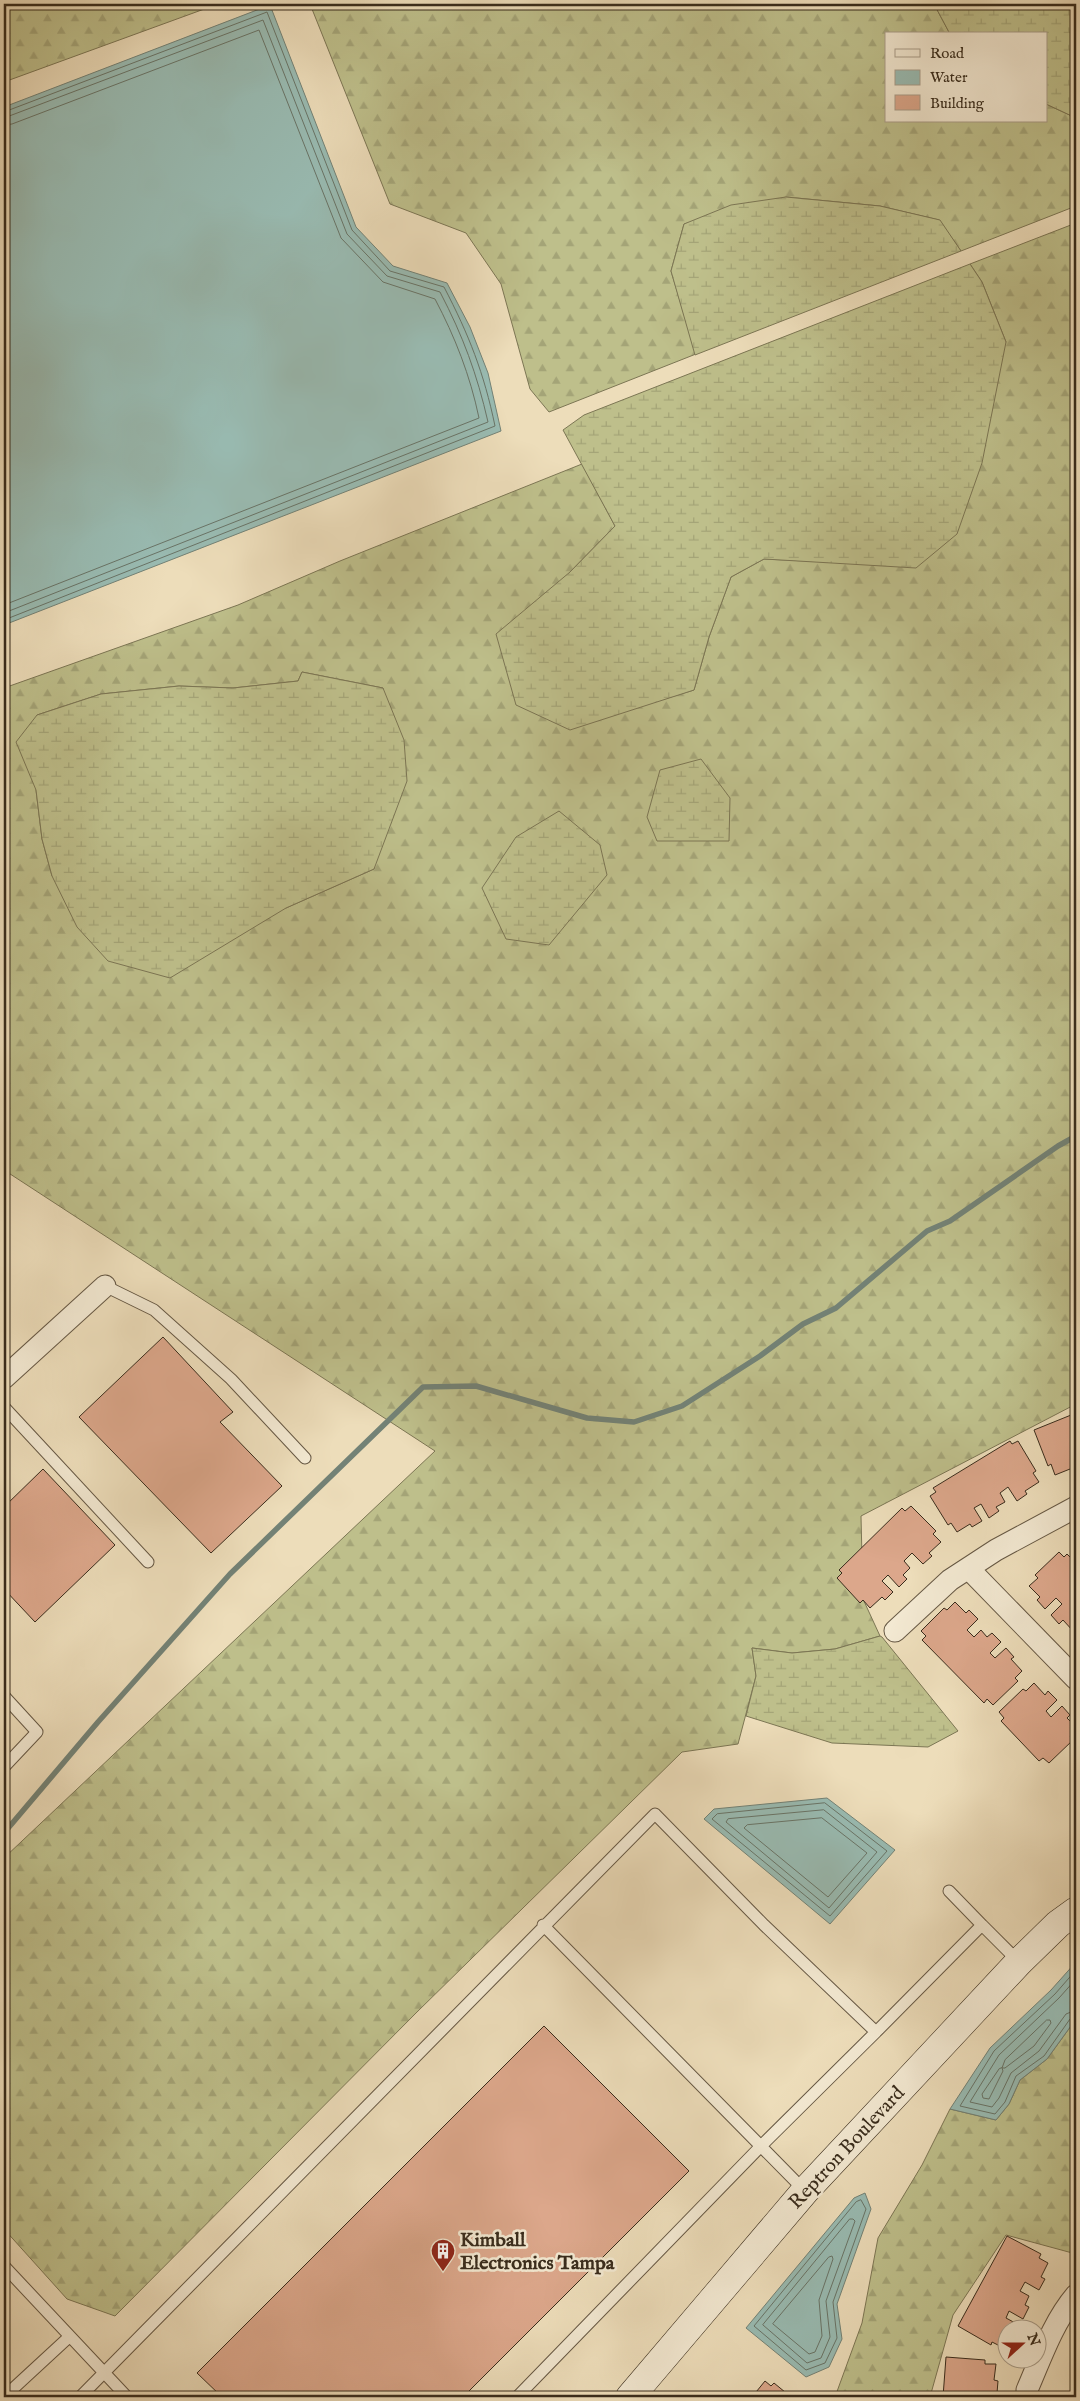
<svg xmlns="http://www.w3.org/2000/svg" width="1080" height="2401" font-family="'IM FELL English',serif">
<defs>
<pattern id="forest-firs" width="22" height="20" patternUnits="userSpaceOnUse" patternTransform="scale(1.25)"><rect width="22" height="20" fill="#bebf8b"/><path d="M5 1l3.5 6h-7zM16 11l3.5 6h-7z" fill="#a4a477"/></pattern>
<pattern id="wetland-marsh" width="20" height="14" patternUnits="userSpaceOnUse" patternTransform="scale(1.25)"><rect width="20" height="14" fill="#bebf8b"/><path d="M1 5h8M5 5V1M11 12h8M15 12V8" fill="none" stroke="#a4a477"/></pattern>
</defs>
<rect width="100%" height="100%" fill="#edddba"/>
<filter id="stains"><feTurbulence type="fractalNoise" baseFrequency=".004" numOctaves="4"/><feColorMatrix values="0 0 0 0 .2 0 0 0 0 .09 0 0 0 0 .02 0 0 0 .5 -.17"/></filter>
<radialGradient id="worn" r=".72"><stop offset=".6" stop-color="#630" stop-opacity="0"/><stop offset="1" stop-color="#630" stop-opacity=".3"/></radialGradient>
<path fill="url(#forest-firs)" stroke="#7c7654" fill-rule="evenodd" d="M18,4h200l-214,78v-73z
M310,4h624l16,30h-64v87h160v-17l30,14v88l-115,45 -22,-31 -59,-14 -94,-9 -102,27 -13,47 25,83 -147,58 -19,-23 -29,-105 -35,-51 -76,-29z
M1076,223v1181l-215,112 2,83 17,37 -45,13 -43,4 -40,-5 4,28 -18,68 -56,8 -265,260 -302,304 -48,-17 -63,-70v-371l431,-407 -431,-281v-482l234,-83 102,-44 242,-97 33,62 -45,46 68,135 56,-17 15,-53 22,-60 33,-18 64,3 178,-220 -24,-60 -12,-18zM302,672l81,16 -9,181 -88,39 -234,-32 -10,-37 -6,-49 1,-75 64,-21 78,-8 54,2 65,-7z
M1076,2019v235l-70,-19 -53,80 -23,82h-95l27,-74 16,-85 44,-73 28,-56 46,11 13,-16 11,-24 27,-21z"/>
<path fill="url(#wetland-marsh)" stroke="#7c7654" d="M934,4h142v114l-30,-14v-70h-96z
M786,197l94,9 60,14 21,31 -266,104 -24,-84 13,-47 47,-19z
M970,264l12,18 24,60 -24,121 -25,71 -41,34 -152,-9 -33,18 -22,60 -15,53 -124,40 -54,-25 -20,-71 74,-62 45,-46 -52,-96 21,-15z
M302,672l81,16 21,52 3,41 -33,88 -88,39 -116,70 -62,-17 -31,-34 -25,-51 -10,-37 -6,-49 -20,-48 21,-27 64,-21 78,-8 54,2 65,-7z
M701,759l29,39 -1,43h-72l-10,-24 13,-47z
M559,811l41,34 7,30 -58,70 -43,-6 -24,-51 34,-51z
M880,1636l2,1 76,94 -30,16 -96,-4 -86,-27 10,-40 -4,-28 40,5 43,-4z"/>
<path fill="#99bbb2" stroke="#738276" d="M270,5l86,222 37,39 54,17 23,44 18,46 13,58 -497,194v-518z
M827,1798l68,52 -65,74 -126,-105 10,-10z
M1076,1962v57l-29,40 -27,21 -11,24 -13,16 -46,-11 40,-61 61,-58z
M865,2193l6,16 -34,95 5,35 -13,28 -23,10 -60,-49 108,-130z"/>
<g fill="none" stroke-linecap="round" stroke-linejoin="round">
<path stroke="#697467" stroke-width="1" d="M4,112l263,-100 85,218 38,41 54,16c25,48 40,86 51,139l-491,194
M4,118l259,-98 84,214 40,42 53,16c23,44 37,82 48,130l-484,191
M4,125l8,-1 247,-94 82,208 42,44 52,17c20,38 35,76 44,119l-475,187
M825,1803l62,48 -57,65 -118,-97 5,-5z
M824,1810l53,42 -48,56 -103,-86 2,-3z
M822,1818l45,35 -39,44 -84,-69 3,-3z
M1076,1970l-21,24 -61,57 -34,55 35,8 10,-12 11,-26 28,-20 26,-37 6,-2
M1076,1979l-17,19 -60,57 -29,47 22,5 7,-9 12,-25 28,-22 27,-37 10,-4
M1047,2020h3l1,3 -17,23 -29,22h-3l3,-8z
M1002,2068l1,3 -14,28 -6,-1 -1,-4 17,-25z
M861,2200l5,9 -33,93 4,36 -12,25 -19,7 -52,-44 102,-124z
M850,2219h3l2,2 -29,80 4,36 -9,21 -14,5 -44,-38z
M829,2257l3,-1 1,3 -14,41 3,36 -7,16 -6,2 -36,-30z"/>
<path stroke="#738276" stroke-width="5.5" d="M4,1833l94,-111 132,-148 193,-187 53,-1 111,32 47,4 48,-16 78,-50 43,-32 33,-16 91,-77 23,-10 108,-75 18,-10"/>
</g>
<path fill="#dca78b" stroke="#392c1c" d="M163,1337l70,75 -13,10 62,64 -71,67 -132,-136z
M1076,1413v59l-4,2 -2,-5 -15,6 -4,-11 -3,2 -14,-36z
M1010,1441l2,3 6,-3 18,30 -3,2 6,9 -14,9 2,3 -10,7 -9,-14 -8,6 5,9 -9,5 3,4 -10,7 -8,-14 -7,4 8,13 -10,6 -2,-3 -13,8 -6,-9 -3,2 -18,-29 6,-4 -3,-4z
M43,1469l72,76 -80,77 -31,-33v-82z
M911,1506l25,25 -3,3 8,8 -12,11 3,3 -9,8 -11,-11 -8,8 6,7 -7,7 4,4 -8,8 -11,-12 -6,6 11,11 -8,8 -3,-3 -12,11 -7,-8 -3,3 -23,-25 5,-5 -3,-3 63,-62 3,3z
M1059,1552l5,5 3,-3 9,9v67l-2,2 -11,-12 -4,4 -8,-9 11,-11 -6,-6 -11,11 -8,-9 3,-3 -11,-11 9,-8 -3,-3z
M955,1602l11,11 3,-3 9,9 -11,11 7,7 7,-7 6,7 5,-4 9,9 -11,11 5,5 11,-10 8,9 -3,2 11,12 -7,7 3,3 -25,24 -6,-6 -3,4 -62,-63 4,-4 -5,-5 23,-23 3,2z
M1034,1683l11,12 3,-4 9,9 -11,11 5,6 11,-11 8,9 -3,3 9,9v3l-6,7 3,3 -24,23 -6,-5 -4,3 -38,-40 3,-3 -5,-6 24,-23 3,2z
M544,2026l145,145 -226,226h-241l-25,-24z
M1007,2236l34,18 -2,4 9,5 -7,14 4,2 -6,11 -14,-8 -5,9 9,5 -4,9 4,2 -6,12 -14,-8 -3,7 13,7 -2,3h-9v8l-6,11 -10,-5 -1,3 -33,-19z
M946,2357l39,3v4h11l-2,16 4,1 -1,12 -15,-1v5h-39z
M765,2381l6,5 3,-3 17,14h-39z"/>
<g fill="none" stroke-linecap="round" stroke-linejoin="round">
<defs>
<path id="lane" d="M105,1286l49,24 77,69 74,79
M4,1407l144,155
M4,1696l33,36 -33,35
M949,1891l33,34
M543,1925l262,266
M876,2032l106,-107 37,37
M4,2266l123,131
M4,2397l65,-60
M80,2397l575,-583 109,111 112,107 -115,114 -244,251"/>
<path id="street" d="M4,1378l101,-92
M969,1569l107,110
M895,1631l55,-51 46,-30 80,-43
M1027,2397v-7c14,-32 26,-68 49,-95"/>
<path id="secondary" d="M630,2397l175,-206 214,-229 39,-38 18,-13"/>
</defs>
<use href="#lane" stroke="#665844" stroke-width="13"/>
<use href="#street" stroke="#665844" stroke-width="23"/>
<use href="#secondary" stroke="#392c1c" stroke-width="29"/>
<use href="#lane" stroke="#f3e9d2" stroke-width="11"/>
<use href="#street" stroke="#f3e9d2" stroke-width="21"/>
<use href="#secondary" stroke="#f3e9d2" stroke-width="28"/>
</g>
<defs>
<symbol id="building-pin" viewBox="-11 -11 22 30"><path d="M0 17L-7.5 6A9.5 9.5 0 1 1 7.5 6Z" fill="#8f2418" stroke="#f3e9d2"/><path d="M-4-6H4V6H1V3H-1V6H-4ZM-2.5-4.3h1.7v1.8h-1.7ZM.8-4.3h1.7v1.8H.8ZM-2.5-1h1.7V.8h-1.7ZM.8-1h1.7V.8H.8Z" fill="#fff"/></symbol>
</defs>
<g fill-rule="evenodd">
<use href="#building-pin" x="429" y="2237" width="28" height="38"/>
</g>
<g text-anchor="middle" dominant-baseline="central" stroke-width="5" stroke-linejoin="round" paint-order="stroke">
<g font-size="20" fill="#392c1c" stroke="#f3e9d2">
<text transform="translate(847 2148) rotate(-47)">Reptron Boulevard</text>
</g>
<g font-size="20" font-weight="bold" fill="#392c1c" stroke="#f3e9d2" text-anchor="start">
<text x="460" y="2240">Kimball<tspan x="460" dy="23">Electronics Tampa</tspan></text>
</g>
</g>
<rect width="1080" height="2401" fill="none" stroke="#edddba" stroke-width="20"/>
<rect x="5" y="5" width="1070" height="2391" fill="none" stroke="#392c1c" stroke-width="2.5"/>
<rect x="10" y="10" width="1060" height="2381" fill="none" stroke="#392c1c"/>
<rect x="885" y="32" width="162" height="90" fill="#f3e9d2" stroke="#a99d89"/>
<rect x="895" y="49" width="25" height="8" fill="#f3e9d2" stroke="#a99d89"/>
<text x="930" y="58" font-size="15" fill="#392c1c">Road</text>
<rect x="895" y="70" width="25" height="15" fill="#99bbb2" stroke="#a99d89"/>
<text x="930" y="82" font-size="15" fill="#392c1c">Water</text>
<rect x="895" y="95" width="25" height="15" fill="#dca78b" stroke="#a99d89"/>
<text x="930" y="108" font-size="15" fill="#392c1c">Building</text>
<g transform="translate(1022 2344) rotate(69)"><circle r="24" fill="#f3e9d2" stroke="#a99d89"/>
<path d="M0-4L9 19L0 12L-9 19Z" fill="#8f2418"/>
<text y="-8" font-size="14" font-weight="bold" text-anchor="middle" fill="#392c1c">N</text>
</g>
<rect width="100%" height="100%" filter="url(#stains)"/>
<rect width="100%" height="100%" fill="url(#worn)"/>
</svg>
